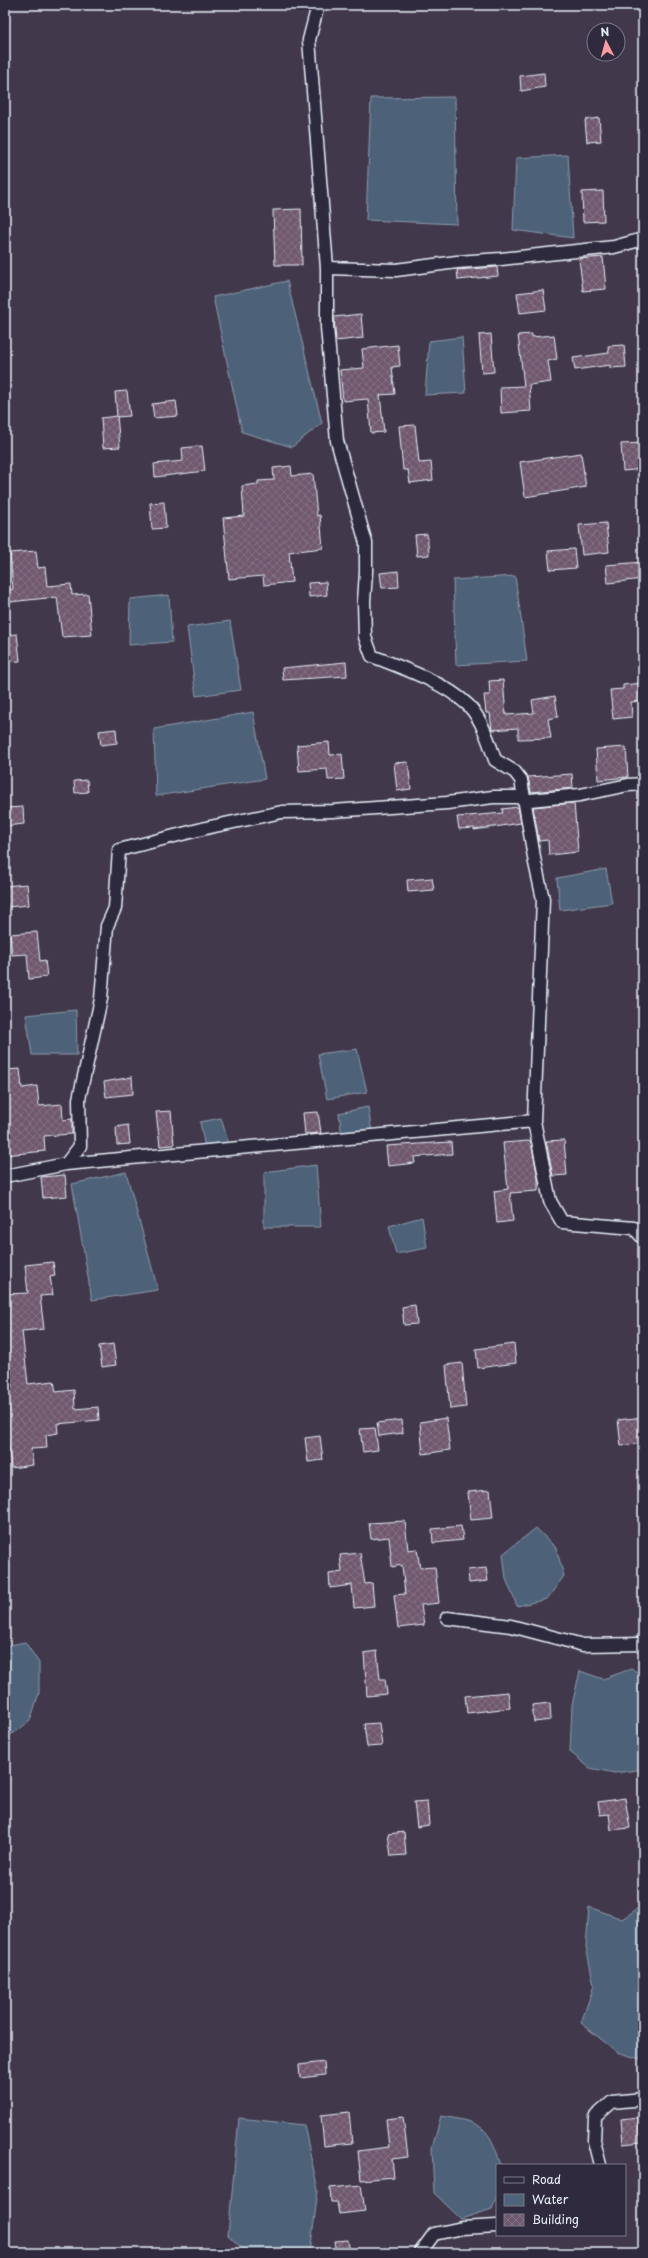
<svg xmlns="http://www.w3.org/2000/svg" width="648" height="2258" font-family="'Playpen Sans',sans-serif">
<defs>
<pattern id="building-cross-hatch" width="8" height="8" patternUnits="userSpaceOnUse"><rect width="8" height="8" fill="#6f596e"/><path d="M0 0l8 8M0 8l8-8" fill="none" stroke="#847183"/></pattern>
</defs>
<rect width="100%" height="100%" fill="#42384c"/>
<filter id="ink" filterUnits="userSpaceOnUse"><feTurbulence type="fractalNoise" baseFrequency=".025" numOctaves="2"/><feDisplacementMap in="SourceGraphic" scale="8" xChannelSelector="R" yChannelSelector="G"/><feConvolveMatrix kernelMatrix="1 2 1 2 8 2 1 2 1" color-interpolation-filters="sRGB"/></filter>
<g filter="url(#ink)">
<path fill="#4e6279" stroke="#8c9bac" d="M455,97l2,127 -91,-4 5,-122z
M568,155l5,83 -60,-8 3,-72z
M287,281l35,142 -30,24 -50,-15 -29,-135z
M462,337l4,56 -41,2 4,-54z
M515,576l12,85 -71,4 -3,-85z
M169,595l3,47 -43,3 1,-46z
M230,621l11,69 -45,6 -9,-69z
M253,712l12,67 -109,17 -2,-67z
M606,869l6,34 -52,7 -3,-32z
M76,1010l1,45h-45l-6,-40z
M357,1049l10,43 -40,7 -9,-45z
M368,1107l4,25 -30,5 -3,-24z
M221,1118l8,27 -24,3 -5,-26z
M316,1165l5,62h-57v-55z
M126,1172l32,118 -66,10 -20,-116z
M422,1217l5,31 -31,6 -7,-28z
M536,1528l20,20 8,28 -17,23 -30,7 -11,-27 -3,-25z
M25,1642l14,21v30l-9,28 -25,18v-93z
M631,1669l12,5v95l-28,4 -25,-5 -20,-16 2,-47 8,-34 23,8z
M643,1905v155l-26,-8 -36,-29 13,-38 -8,-38 3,-40 33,12z
M441,2116c41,7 47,8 60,49h-4v30l-5,14 -31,10 -27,-26 -2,-45z
M239,2118l65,7 14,65 -8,63h-63l-19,-18z"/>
<path fill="url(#building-cross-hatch)" stroke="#e8f1f8" d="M544,73l1,14 -24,4 -1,-15z
M599,118l2,23 -14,1 -2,-22z
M603,191l1,30 -21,1 -1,-30z
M301,209l1,56h-27l-2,-55z
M603,257l3,32 -23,2 -4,-32z
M497,267l1,9 -40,4 -1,-10z
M543,290l3,20 -26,3 -3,-20z
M361,314l2,24 -27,3 -2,-24z
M491,334l3,38 -12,1 -3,-38z
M532,334v3l22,-2 3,24 -9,2 3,21 -22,3 2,26 -30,2 -1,-26 24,-1 -6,-51z
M398,345l2,21 -8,1 3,27 -15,1 4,37 -13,1 -3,-34 -25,2 -3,-31 24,-2 -2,-19z
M624,345l2,22 -16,1v-3l-35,5 -2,-12 36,-5 -1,-7z
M127,391l3,25 -13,1 -2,-25z
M176,401l2,15 -24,2 -2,-14z
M117,416l3,31 -17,1 -2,-30z
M415,425l4,38 12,-1 2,18 -23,3 -2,-13h-5l-4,-44z
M643,443v26l-20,2 -2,-27z
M202,446l3,25 -50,6 -1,-13 29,-3 -1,-13z
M581,453l5,34 -61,10 -5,-35z
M291,466l1,10 21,-2 4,42 3,-1 3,33 -34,4 3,30 -28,3 -1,-9 -34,3 -6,-61 21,-2 -2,-30 16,-2v-3l16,-1 -1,-12z
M164,502l2,26 -14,1 -2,-26z
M606,523l3,29 -27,3 -3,-30z
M427,534l2,21 -12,1 -2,-21z
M574,549l2,19 -26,2 -2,-19z
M36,551l2,17 7,-1 2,19 24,-2 1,11 16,-1 4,41 -30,2 -5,-40 -48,5 -1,-12 5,-1 -3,-36z
M643,562v17l-35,4 -2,-18z
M398,571l1,16 -17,1 -2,-15z
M326,582l1,13 -18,2 -1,-14z
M17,634l3,27 -15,1v-27z
M346,662l1,14 -64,4 -1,-12z
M503,680l3,35 28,-2 -2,-13 23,-4 3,21 -10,2 3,19 -33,1v-11l-26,2 -2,-17h-4l-2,-18h6l-1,-14z
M643,683v18l-12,1 1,15 -19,2 -3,-29 13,-1v-4z
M116,729l1,14 -16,2 -2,-14z
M329,742l1,13 12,-1 2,25 -16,1 -1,-11 -28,2 -2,-26z
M626,747l2,30 -30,3 -2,-31z
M408,762l3,27 -14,2 -3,-28z
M572,774l1,14 -42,4 -3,-15z
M87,780l1,12 -13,1 -1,-12z
M574,803l4,49 -29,3 -1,-15 -9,1 -6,-34z
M23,807l1,17 -19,2v-18z
M518,807l3,16 -47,7v-2l-15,1 -2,-12 46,-4 -1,-4z
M432,878l2,12 -26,2 -1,-12z
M27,884l2,21 -22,2 -2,-21z
M37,932l3,29 5,-1 2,17 -18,2 -2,-25 -15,1 -2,-21z
M20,1069l2,19 15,-2 2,20 23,-2 1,16 9,-1v15l-28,2 1,15 -40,4v-85z
M132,1077l1,17 -27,3 -2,-15z
M171,1111l3,34 -14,1 -4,-34z
M318,1112l3,21 -16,1 -2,-21z
M128,1125l2,19 -13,1 -1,-18z
M564,1140l3,35 -14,1 -7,-35z
M528,1141l3,1 7,36v13l-28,2 3,28 -16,2 -3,-32 14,-2 -5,-46z
M451,1142l1,12 -38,3 1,6 -27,3 -2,-20z
M65,1175l2,21 -24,2 -2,-21z
M53,1262l2,14 -5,1 3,18 -13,1 4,33 -22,2 6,53 26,-3 2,11 18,-2 1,19 23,-2 1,13 -42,4 1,9 -12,2 1,13 -16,1 2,16 -22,3 -4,-34 -2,1v-22l4,-1 -4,-26h7l-7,-53v-39l23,-1 -3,-28z
M415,1305l2,19 -13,1 -2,-18z
M113,1344l3,21 -14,2 -3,-21z
M514,1344l2,19 -38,5 -2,-19z
M462,1363l4,44 -16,2 -4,-44z
M643,1417v26l-22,3 -3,-26z
M446,1418l4,32 -27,4 -3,-32z
M402,1420l1,13 -24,3 -2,-13z
M375,1428l3,22 -15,2 -3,-23z
M320,1436l3,24 -15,2 -3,-24z
M490,1490l3,28 -22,2 -3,-28z
M405,1521l3,29 9,-1 3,19 15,-1 4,36 -18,2 3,20 -26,3 -4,-33 11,-1 -3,-29 -10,2 -3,-30 -18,2 -2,-16z
M461,1526l2,14 -30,3 -1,-14z
M360,1553l5,31 7,-1 2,23 -20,2 -2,-23 -22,3 -1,-14 13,-2 -2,-17z
M486,1568l2,13 -19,2 -1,-13z
M377,1651l3,28h5l2,15 -20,2 -3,-43z
M508,1692l2,16 -43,5 -2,-17z
M550,1703l1,17 -17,2 -2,-17z
M379,1723l3,23 -15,1 -3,-23z
M625,1798l5,30 -19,2 -2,-16 -9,1 -2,-13z
M427,1801l2,24 -12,2 -3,-25z
M404,1832l2,23 -15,1 -3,-22z
M324,2062l1,13 -25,3 -1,-13z
M349,2112l3,31 -28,3 -3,-31z
M403,2117l5,40 -16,2 2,18 -33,3 -3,-29 31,-4 -3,-28z
M638,2117l3,25 -18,2 -2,-25z
M361,2185l4,26 -26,3 -2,-12h-6l-1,-14z
M348,2240l2,13h-13l-2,-12z"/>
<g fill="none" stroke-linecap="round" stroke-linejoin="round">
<defs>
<path id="street" d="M318,5l-9,35 18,228v59l10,114 29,102v29l-2,29 1,36 7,19c30,12 72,26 96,49 14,14 21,37 27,55l20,12 6,8 14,83 8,36 -9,222 16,80 12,21 72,6 9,10
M327,268l69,2 61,-8 44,-3 113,-12 29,-8
M66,1164l14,-18 -1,-47 22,-100 6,-73 8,-18 4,-58 91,-23 72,-15 51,-1 114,-8 46,-6h23l14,3 50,-5 48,-10 15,-1
M5,1176l61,-12 468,-43
M447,1618l64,8 72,19 60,-1
M600,2165l-6,-24 1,-24 17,-15 31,-3
M420,2253l14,-19 28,-6 35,-2"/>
</defs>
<use href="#street" stroke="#e8f1f8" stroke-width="15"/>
<use href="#street" stroke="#2f2a3d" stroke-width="12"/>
</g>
</g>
<rect width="648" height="2258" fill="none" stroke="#2f2a3d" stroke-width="20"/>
<rect x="10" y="10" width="628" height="2238" fill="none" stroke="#e8f1f8" stroke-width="1.5" filter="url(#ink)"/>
<rect x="496" y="2164" width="130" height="72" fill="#2f2a3d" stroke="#797a88"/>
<rect x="504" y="2177" width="20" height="6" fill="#2f2a3d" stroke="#797a88"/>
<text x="532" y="2184" font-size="12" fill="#e8f1f8">Road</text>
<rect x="504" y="2194" width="20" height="12" fill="#4e6279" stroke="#797a88"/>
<text x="532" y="2204" font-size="12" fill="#e8f1f8">Water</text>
<rect x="504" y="2214" width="20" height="12" fill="url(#building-cross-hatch)" stroke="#797a88"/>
<text x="532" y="2224" font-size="12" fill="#e8f1f8">Building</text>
<g transform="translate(606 42) rotate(354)"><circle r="19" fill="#2f2a3d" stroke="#797a88"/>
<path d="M0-3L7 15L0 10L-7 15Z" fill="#ff9aa2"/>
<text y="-6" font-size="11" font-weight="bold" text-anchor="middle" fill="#e8f1f8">N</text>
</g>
</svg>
